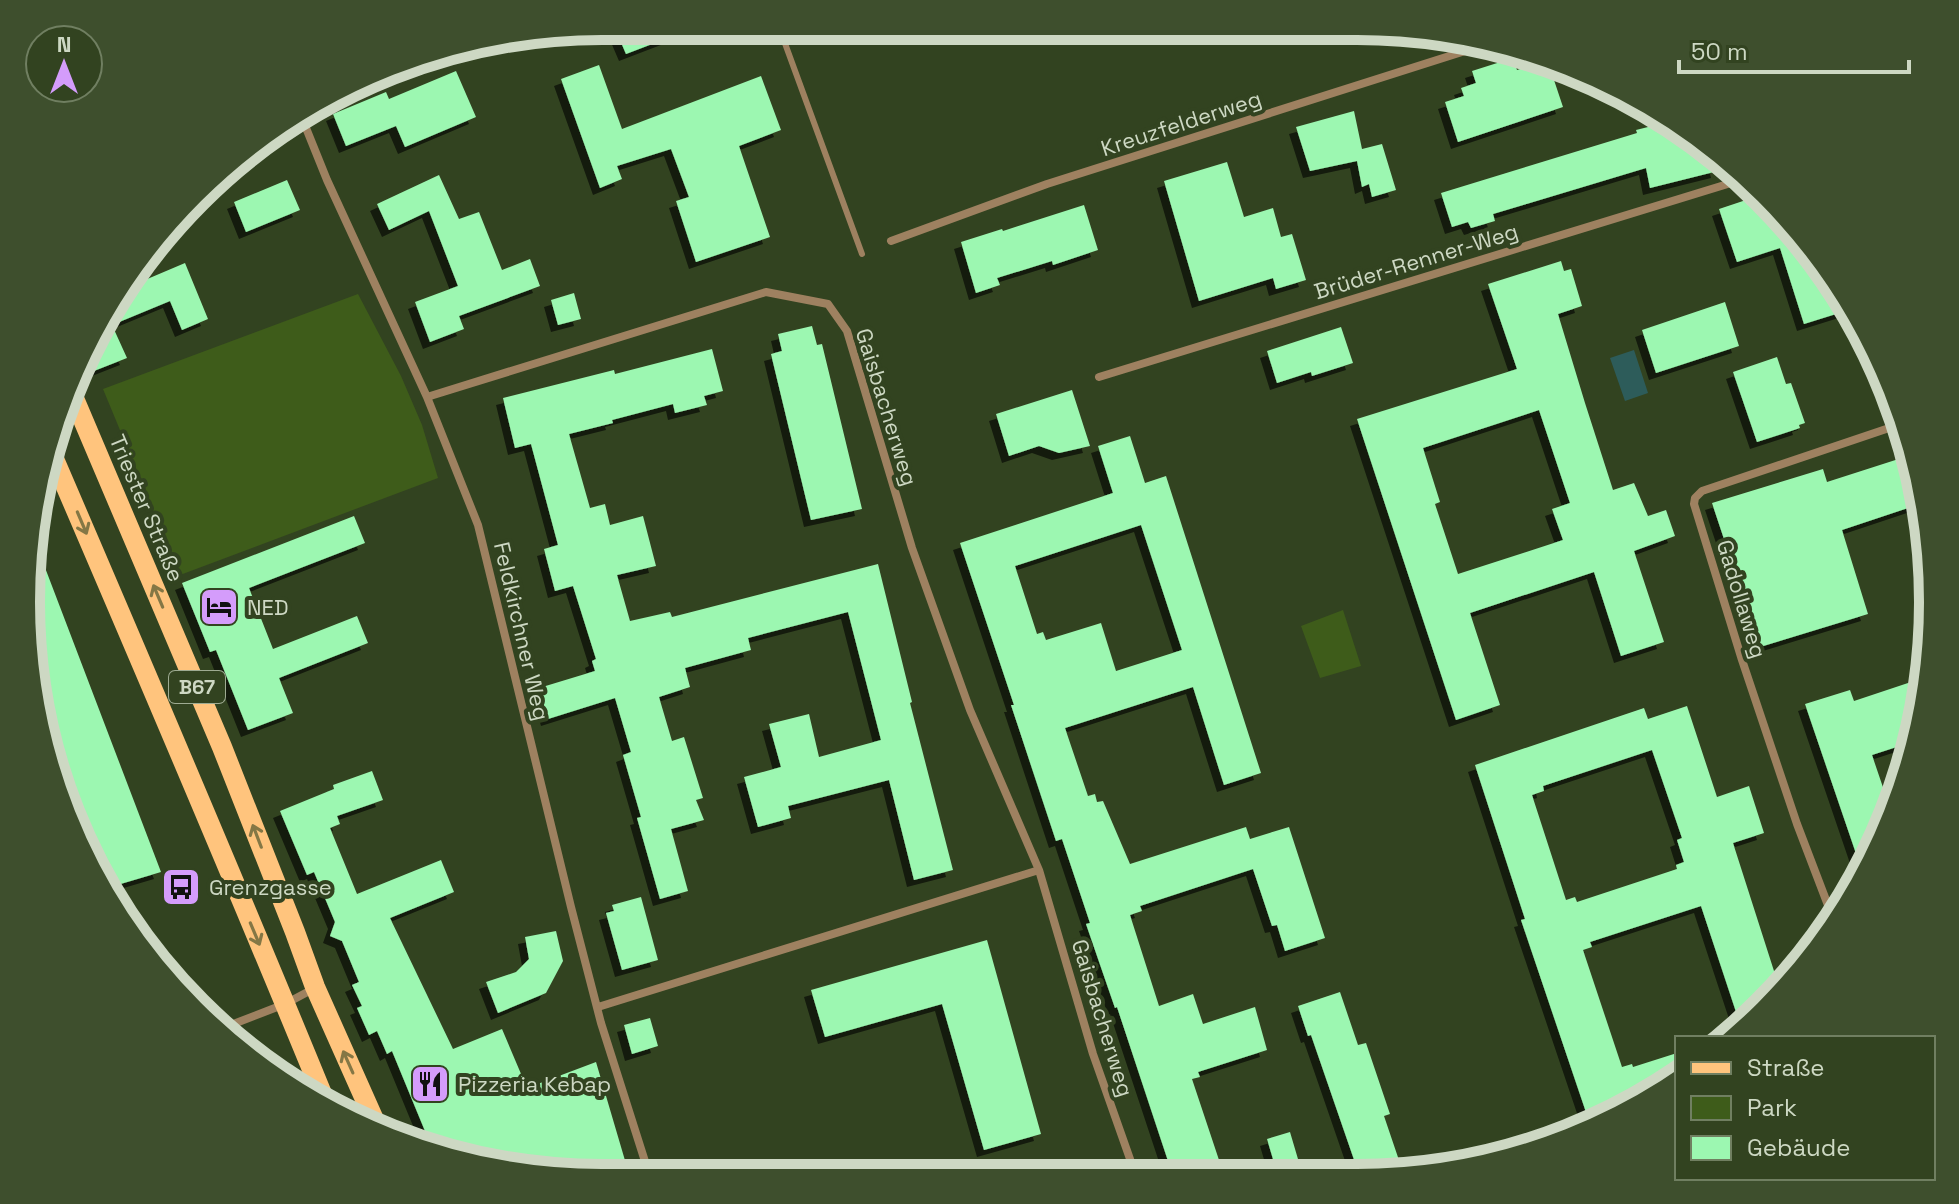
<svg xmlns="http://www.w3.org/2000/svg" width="1959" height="1204" font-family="'Space Grotesk',sans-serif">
<defs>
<filter id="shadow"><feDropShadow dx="-7" dy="7" stdDeviation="0" flood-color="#0009"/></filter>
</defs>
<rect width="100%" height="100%" fill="#324320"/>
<path fill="#3e5c1a" d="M358,294l43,82 21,49 16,53 -258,97 -77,-186z
M1343,610l18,56 -41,12 -19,-52z"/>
<path fill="#2d5c5a" d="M1634,350l14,43 -23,8 -15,-43z"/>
<path fill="#9cf7b1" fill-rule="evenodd" filter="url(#shadow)" d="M614,26l80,1v1l-68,26z
M1513,58l4,12 15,-5 3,8 15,-5 13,39 -105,35 -13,-40 19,-6 -3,-8 15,-5 -4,-12z
M599,65l23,64 139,-53 20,54 -42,16 31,91 -74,25 -20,-61 13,-4 -18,-48 -54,17 5,13 -22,9 -39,-109z
M456,71l20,46 -71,30 -9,-21 -50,20 -13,-32 53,-22 3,7z
M1354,111l8,38 20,-5 14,46 -24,7 -3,-13 -7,3 -5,-26 -47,10 -14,-44z
M1668,122l39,23 6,5 5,21 -68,17 -4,-20 -153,46 2,7 -24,7 -3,-6 -16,5 -11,-34 196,-60 -1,-3z
M1227,162l17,55 29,-9 8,29 11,-3 14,46 -30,9 -3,-11 -74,23 -35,-120z
M439,175l20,44 20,-7 23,58 28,-11 10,27 -81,30 5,13 -34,13 -15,-40 43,-16 -29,-75 -40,19 -12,-26z
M287,180l13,30 -54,22 -12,-30z
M1761,195l29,27 62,87 -48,15 -24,-76 -43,14 -18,-53z
M1084,205l14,45 -45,15 -1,-4 -55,17 3,7 -24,8 -15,-51 41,-13 1,2z
M1561,261l3,10 7,-2 11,37 -24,8 27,89 28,87 21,-7 14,33 18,-6 9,26 -41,15 30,91 -43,14 -27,-84 -124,41 30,92 -44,15 -99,-301 160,-50 -29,-85zM1539,410l31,93 -18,6 11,31 -105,34 -23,-70 5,-2 -17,-54z
M185,263l23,56 -26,11 -12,-29 -58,24 15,33 -51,20 43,-87z
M574,293l7,26 -23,6 -7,-25z
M1725,302l14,44 -83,27 -14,-43z
M812,326l5,19 5,-1 40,165 -51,11 -40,-166 11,-3 -4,-17z
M1341,327l12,36 -41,13 -1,-4 -34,11 -10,-32z
M712,349l11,42 -19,5 3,9 -32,8 -2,-9 -61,16 1,3 -44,11 21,74 15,-4 5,21 33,-9 13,50 -39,9 13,46 40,-9 2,5 206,-53 34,138 -2,1 43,167 -39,10 -25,-100 -101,26 3,12 -33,9 -14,-50 37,-10 -12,-43 40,-10 10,43 62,-17 -33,-128 -100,26 3,12 -66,18 5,19 -31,10 13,44 12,-4 19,61 -7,2 8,20 -33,9 17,62 -28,8 -23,-81 4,-1 -18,-62 8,-3 -16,-54 -67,21 -9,-31 56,-17 -3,-10 4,-2 -23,-73 -18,5 -11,-42 14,-4 -27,-101 -16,4 -12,-50 111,-28 1,4z
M1777,357l9,27 5,-1 14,40 -6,2 1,3 -43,14 -24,-70z
M1072,390l18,56 -31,7 -20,-7 -30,10 -13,-42z
M1130,436l15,47 21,-7 95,297 -37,12 -31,-98 -128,41 23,68 7,-2 2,8 6,-1 27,63 116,-37 4,12 39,-12 36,111 -40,13 -8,-26 -5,1 -19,-57 -113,37 2,5 -12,4 29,91 34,-12 10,30 52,-17 12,43 -69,22 2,5 -8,2 30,90 -21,7h-28l-56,-169 -2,1 -29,-84 4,-1 -28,-84 -6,2 -45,-136h3l-54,-162 153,-50 -15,-47zM1141,525l41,125 -66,21 -15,-48 -55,17 -3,-8 -6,2 -22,-68z
M1911,455l12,48 -81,27 26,84 -108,33 -48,-144 111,-34 4,13z
M354,516l11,27 -116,45 24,61 84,-33 11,27 -89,35 14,35 -45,17 -32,-80 -6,2 -28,-69z
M36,544l125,328 -54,16 -51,-101 -30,-185z
M1926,677l-11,64 -43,14 19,56 -17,45 -11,18 -58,-170 45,-14 4,11z
M1687,706l30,91 32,-11 15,47 -31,10 41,128 33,-11 -65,70 -41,-124 -111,36 2,5 -9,3 39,117 10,-3 1,3 44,-14v25l-32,23 -55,23 -69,-204 4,-1 -50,-154 169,-57 4,11zM1652,750l30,88 -5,2 7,22 -8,3 1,4 -100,33 -2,-5 -9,3 -34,-105 12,-4 -1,-5z
M372,771l11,29 -46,16 3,8 -10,4 27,66 84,-34 13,32 -64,26 63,131 49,-20 25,59 69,-26 33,112 -102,-1 -5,-1 -5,-13 -18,7 -67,-18 -40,-97 -5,3 -10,-23 -8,4 -12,-27 5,-2 -10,-21 7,-3 -17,-41 -12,-5 5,-14 -21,-50 -7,3 -27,-64 54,-22 -1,-4z
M641,897l17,63 -36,10 -16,-57 8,-2 -2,-6z
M556,931l7,30 -17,32 -48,20 -12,-31 30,-10 13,-13 -4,-22z
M987,940l54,194 -57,16 -42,-146 -117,33 -14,-47z
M1340,992l18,53 8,-2 24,71 -6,2 20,59 -44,2 -49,-142 -3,1 -10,-30z
M650,1018l8,28 -26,8 -8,-29z
M1290,1132l13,44h-25l-11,-37z"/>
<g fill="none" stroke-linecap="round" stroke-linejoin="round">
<path stroke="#9e8160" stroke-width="6" d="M779,27l83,227"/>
<path stroke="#9e8160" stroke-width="8" d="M302,118l25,62 100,217 51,128 93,382 30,116 48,151
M891,241l156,-57 437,-139
M1099,377l645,-198
M427,397l339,-105 62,12 19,27 65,217 58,162 69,160 54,184 43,122
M1834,921l-37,-97 -55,-164 -48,-156 1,-6 7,-7 202,-68
M598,1007l441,-137
M223,1028l62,-24 30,-16"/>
<path stroke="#ffc47d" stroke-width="20" d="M70,389l152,358 73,185 20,55 65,146
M51,452c93,216 185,432 274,649"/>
</g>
<defs><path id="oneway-shaft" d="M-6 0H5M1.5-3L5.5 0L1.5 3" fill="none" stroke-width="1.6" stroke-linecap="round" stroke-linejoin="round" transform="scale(2)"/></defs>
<g stroke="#847745">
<use href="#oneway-shaft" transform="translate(82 523) rotate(67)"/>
<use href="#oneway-shaft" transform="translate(158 596) rotate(-113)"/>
<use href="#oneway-shaft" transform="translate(257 836) rotate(-111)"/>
<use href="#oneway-shaft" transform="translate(255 934) rotate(67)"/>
<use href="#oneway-shaft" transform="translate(348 1062) rotate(-114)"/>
</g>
<defs>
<symbol id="hotel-square" viewBox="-11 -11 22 22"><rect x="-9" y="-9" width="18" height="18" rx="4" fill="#d49cfb" stroke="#324320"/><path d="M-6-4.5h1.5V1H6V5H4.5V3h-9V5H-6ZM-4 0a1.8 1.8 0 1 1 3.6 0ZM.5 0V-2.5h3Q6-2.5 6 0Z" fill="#111"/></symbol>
<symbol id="bus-square" viewBox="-11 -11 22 22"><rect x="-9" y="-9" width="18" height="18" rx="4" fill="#d49cfb" stroke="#324320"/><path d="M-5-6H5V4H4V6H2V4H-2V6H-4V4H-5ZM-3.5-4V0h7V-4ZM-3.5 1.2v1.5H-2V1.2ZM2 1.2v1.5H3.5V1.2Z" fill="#111"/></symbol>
<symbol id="restaurant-square" viewBox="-11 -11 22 22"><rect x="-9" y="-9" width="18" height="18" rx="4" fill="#d49cfb" stroke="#324320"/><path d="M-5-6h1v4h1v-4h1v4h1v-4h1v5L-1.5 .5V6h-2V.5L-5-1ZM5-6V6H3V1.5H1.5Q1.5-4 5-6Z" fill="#111"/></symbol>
</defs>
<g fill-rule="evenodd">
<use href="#hotel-square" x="197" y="585" width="44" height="44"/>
<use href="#bus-square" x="159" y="865" width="44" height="44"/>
<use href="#restaurant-square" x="408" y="1062" width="44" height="44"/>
</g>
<g text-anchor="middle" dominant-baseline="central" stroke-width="8" stroke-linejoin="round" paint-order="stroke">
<rect fill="#324320" stroke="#9eab92" stroke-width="2" x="169" y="671" width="56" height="32" rx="6"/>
<g font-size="20" font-weight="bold" fill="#cdd8c3">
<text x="197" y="687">B67</text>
</g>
<g font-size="22" fill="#cdd8c3" stroke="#324320">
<text transform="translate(1181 123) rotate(-18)">Kreuzfelderweg</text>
<text transform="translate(1416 261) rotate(-17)">Brüder-Renner-Weg</text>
<text transform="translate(887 407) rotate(73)">Gaisbacherweg</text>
<text transform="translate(147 508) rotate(67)">Triester Straße</text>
<text transform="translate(1742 599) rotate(73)">Gadollaweg</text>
<text transform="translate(522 631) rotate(77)">Feldkirchner Weg</text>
<text transform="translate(1103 1018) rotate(73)">Gaisbacherweg</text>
</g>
<g font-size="22" fill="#cdd8c3" stroke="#324320" text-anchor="start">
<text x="247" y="607">NED</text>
<text x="209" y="887">Grenzgasse</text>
<text x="458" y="1084">Pizzeria Kebap</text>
</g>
</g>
<path d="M0 0H1959V1204H0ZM602 40H1357A562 562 0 0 1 1919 602V602A562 562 0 0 1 1357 1164H602A562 562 0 0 1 40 602V602A562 562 0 0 1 602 40Z" fill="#3e4f2d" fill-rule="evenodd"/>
<path fill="none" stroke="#cdd8c3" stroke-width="10" d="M602 40H1357A562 562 0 0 1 1919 602V602A562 562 0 0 1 1357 1164H602A562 562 0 0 1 40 602V602A562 562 0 0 1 602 40Z"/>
<rect x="1675" y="1036" width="260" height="144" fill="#324320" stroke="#707f61" stroke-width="2"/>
<rect x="1691" y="1062" width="40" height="12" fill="#ffc47d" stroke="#707f61" stroke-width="2"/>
<text x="1747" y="1076" font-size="24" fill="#cdd8c3">Straße</text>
<rect x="1691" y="1096" width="40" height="24" fill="#3e5c1a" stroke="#707f61" stroke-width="2"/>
<text x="1747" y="1116" font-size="24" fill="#cdd8c3">Park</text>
<rect x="1691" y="1136" width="40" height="24" fill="#9cf7b1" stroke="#707f61" stroke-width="2"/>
<text x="1747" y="1156" font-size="24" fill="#cdd8c3">Gebäude</text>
<g transform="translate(64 64)"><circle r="38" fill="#324320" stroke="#707f61" stroke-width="2"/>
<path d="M0-6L14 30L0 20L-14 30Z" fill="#d49cfb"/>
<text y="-12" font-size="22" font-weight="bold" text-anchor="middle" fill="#cdd8c3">N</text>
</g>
<path d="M1679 60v12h230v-12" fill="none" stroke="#cdd8c3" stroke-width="4"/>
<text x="1691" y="60" font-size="24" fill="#cdd8c3" stroke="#324320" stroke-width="6" paint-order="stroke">50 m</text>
</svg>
